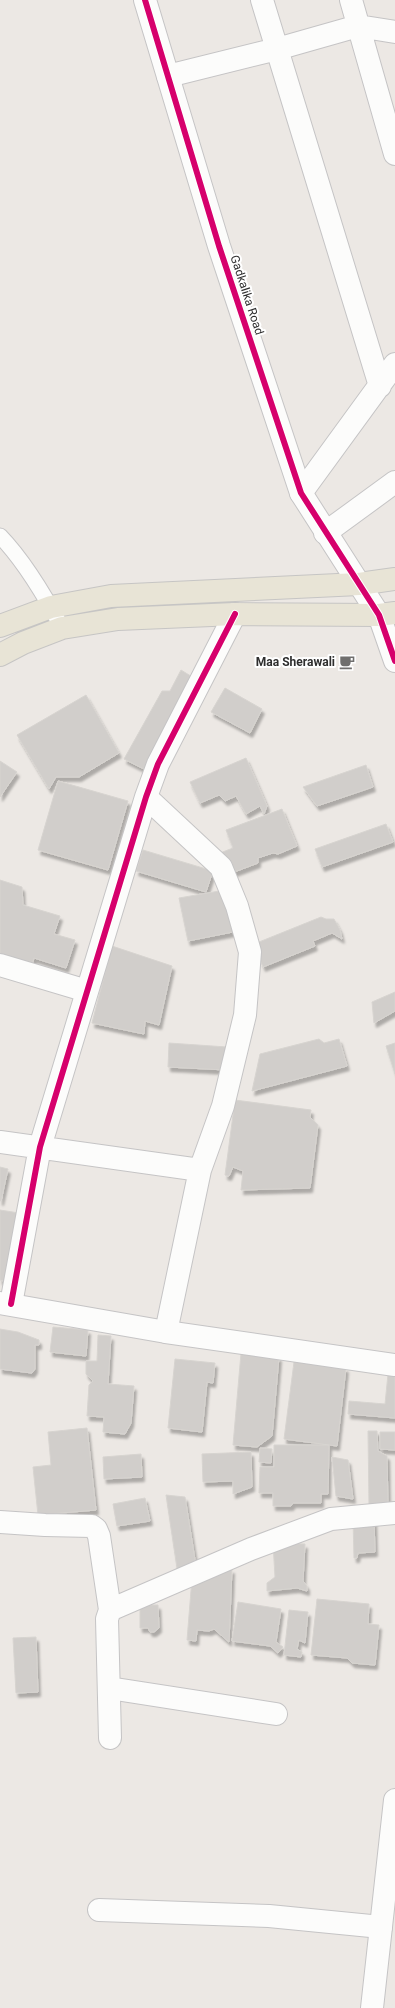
<svg xmlns="http://www.w3.org/2000/svg" width="395" height="2008" font-family="Roboto,sans-serif">
<defs>
<filter id="shadow"><feDropShadow dx="2.5" dy="4.5" stdDeviation="1" flood-color="#0004"/></filter>
</defs>
<rect width="100%" height="100%" fill="#ece8e4"/>
<path fill="#d1cecb" stroke="#d7d4d0" filter="url(#shadow)" d="M181,670l13,8 -50,91 -20,-10 38,-68h8z
M225,688l37,21 -12,24 -39,-21z
M86,695l33,58 -40,24h-23l-7,12 -32,-54z
M246,758l21,48 -3,8 -4,-8 -14,8 -10,-18 -11,5 -6,-6 -19,8 -10,-21z
M0,761l17,11 -17,25z
M366,765l7,22 -56,19 -14,-19z
M58,781l70,20 -20,69 -70,-20z
M282,809l15,37 -19,8 -5,-1 -15,5v5l-29,11 -9,-21 13,-5 -7,-18z
M386,824l7,18 -71,25 -7,-18z
M143,850l70,21 -7,21 -70,-21z
M0,880l22,7 1,18 37,11 -6,18 21,6 -9,28 -32,-10 -2,7 -32,-10z
M225,890l8,42 -45,9 -9,-43z
M321,917l5,2h8l6,11 2,9 -10,-6 -19,8 2,5 -52,21 -9,-23z
M112,946l60,20 -13,59 -14,-4 -1,13 -52,-11z
M395,992v19l-21,12 -2,-21z
M319,1039l5,4 15,-4 8,27 -95,25 8,-37z
M169,1043l58,4 -1,23 -58,-3z
M395,1043v31l-9,-28z
M235,1100l76,10 -1,7 8,8 -8,63 -69,2 2,-19 -10,-4 -4,9 -4,-1z
M0,1167l8,2 -7,32h-1z
M0,1210l19,3 -10,69 -9,-2z
M53,1327l35,3 -2,26 -36,-4z
M0,1329l18,3 21,8v5h-4v24l-3,4 -32,-4z
M98,1335l13,1 -3,48 26,2 -3,37 -6,11 -22,-2 1,-15 -17,-1 2,-31 4,-4 -7,-7v-13h11z
M241,1353l38,4 -7,79 -15,11 -24,-2z
M175,1359l40,4 -2,20 -6,-1 -5,50 -34,-4z
M294,1362l52,6 -9,78 -53,-7z
M388,1374h7v44l-47,-4 1,-13 36,3z
M87,1428l9,82 -58,5 -5,-48 18,-2 -3,-33z
M368,1431h9l1,20 9,5 1,49h-19z
M380,1432h15v18l-15,-1z
M274,1445h55l-1,49h-7v9h-28l-2,3h-18v-13h-14l1,-26h14z
M260,1448l12,1 -1,14 -12,-1z
M251,1452l1,35 -19,7v-13l-30,1 -1,-28z
M141,1454l1,23 -38,2 -1,-22z
M332,1457l16,3 5,39 -17,-3z
M166,1495l19,2 11,69 -18,9z
M145,1498l5,23 -33,5 -4,-22z
M353,1519h21l1,33 -17,1 -1,5h-3z
M273,1543l32,1 -2,37 4,5v5l-10,-3 -30,3v-8l8,-6z
M232,1569l-3,73 -15,-13 -5,2 -12,-1 -1,11 -9,-1 5,-62z
M317,1599l52,5 -1,20 11,1 -4,40 -23,-2 -5,-5 -36,-3z
M238,1602l43,7 -5,33 7,5 -5,6 -8,-7 -38,-5z
M140,1605h18l1,23 -5,4h-4l-2,-4h-8z
M289,1610l19,2 -3,31 -6,-3 -2,9 5,3 -1,5 -17,-2z
M36,1637l2,55 -22,1 -3,-55z"/>
<g fill="none" stroke-linecap="round" stroke-linejoin="round">
<defs>
<path id="lane" d="M0,536c25,26 45,60 62,92"/>
<path id="street" d="M262,0l118,386
M351,0l44,154
M168,76l109,-27 81,-23 37,6
M301,493l94,-129
M325,533l70,-51
M146,797l75,70 16,39 13,46 -5,63 -22,91 -23,64 -34,162
M0,965l87,26
M0,1142l200,28
M11,1304l29,-157 106,-350 12,-33 77,-150
M0,1522l45,3 47,1 4,3 3,7 11,74
M109,1688l167,26
M110,1738l-3,-119 3,-9 141,-61 80,-30 64,-6
M99,1910l170,6 112,11"/>
<path id="secondary" d="M145,0l74,246 82,247 78,122 16,46
M0,1303l166,29 229,33
M372,2008l23,-208"/>
<path id="primary" d="M0,626l51,-19 60,-11 248,-12 36,-5
M0,655l23,-12 39,-15 56,-9 117,-5 144,1 16,-2"/>
</defs>
<use href="#lane" stroke="#c5c4c5" stroke-width="17"/>
<use href="#street" stroke="#c5c4c5" stroke-width="24"/>
<use href="#secondary" stroke="#c5c4c5" stroke-width="24"/>
<use href="#primary" stroke="#c6c5c4" stroke-width="24"/>
<use href="#lane" stroke="#fcfcfb" stroke-width="15"/>
<use href="#street" stroke="#fcfcfb" stroke-width="22"/>
<use href="#secondary" stroke="#fcfcfb" stroke-width="22"/>
<use href="#primary" stroke="#e8e4d6" stroke-width="22"/>
<defs>
<path id="cycleway" d="M145,0l74,246 82,247 78,122 16,46
M11,1304l29,-157 106,-350 12,-33 77,-150"/>
</defs>
<use href="#cycleway" stroke="#fff" stroke-width="8"/>
<use href="#cycleway" stroke="#d6006c" stroke-width="6"/>
</g>
<defs>
<symbol id="cafe-bare" viewBox="-9 -9 18 18"><path d="M-5.5-4.5H6V0H3Q3 3.5 0 3.5H-2.5Q-5.5 3.5-5.5 0ZM3-3.2v2h1.7v-2ZM-6 4.5H4V6H-6Z" fill="#706f6e" stroke="#fff" stroke-width="2.5" paint-order="stroke"/></symbol>
</defs>
<g fill-rule="evenodd">
<use href="#cafe-bare" x="336" y="651" width="22" height="22"/>
</g>
<g text-anchor="middle" dominant-baseline="central" stroke-width="4" stroke-linejoin="round" paint-order="stroke">
<g font-size="12" fill="#2e2e2e" stroke="#fff">
<text transform="translate(247 295) rotate(72)">Gadkalika Road</text>
</g>
<g font-size="12" font-weight="bold" fill="#2e2e2e" stroke="#fff" text-anchor="end">
<text x="335" y="662">Maa Sherawali</text>
</g>
</g>
</svg>
